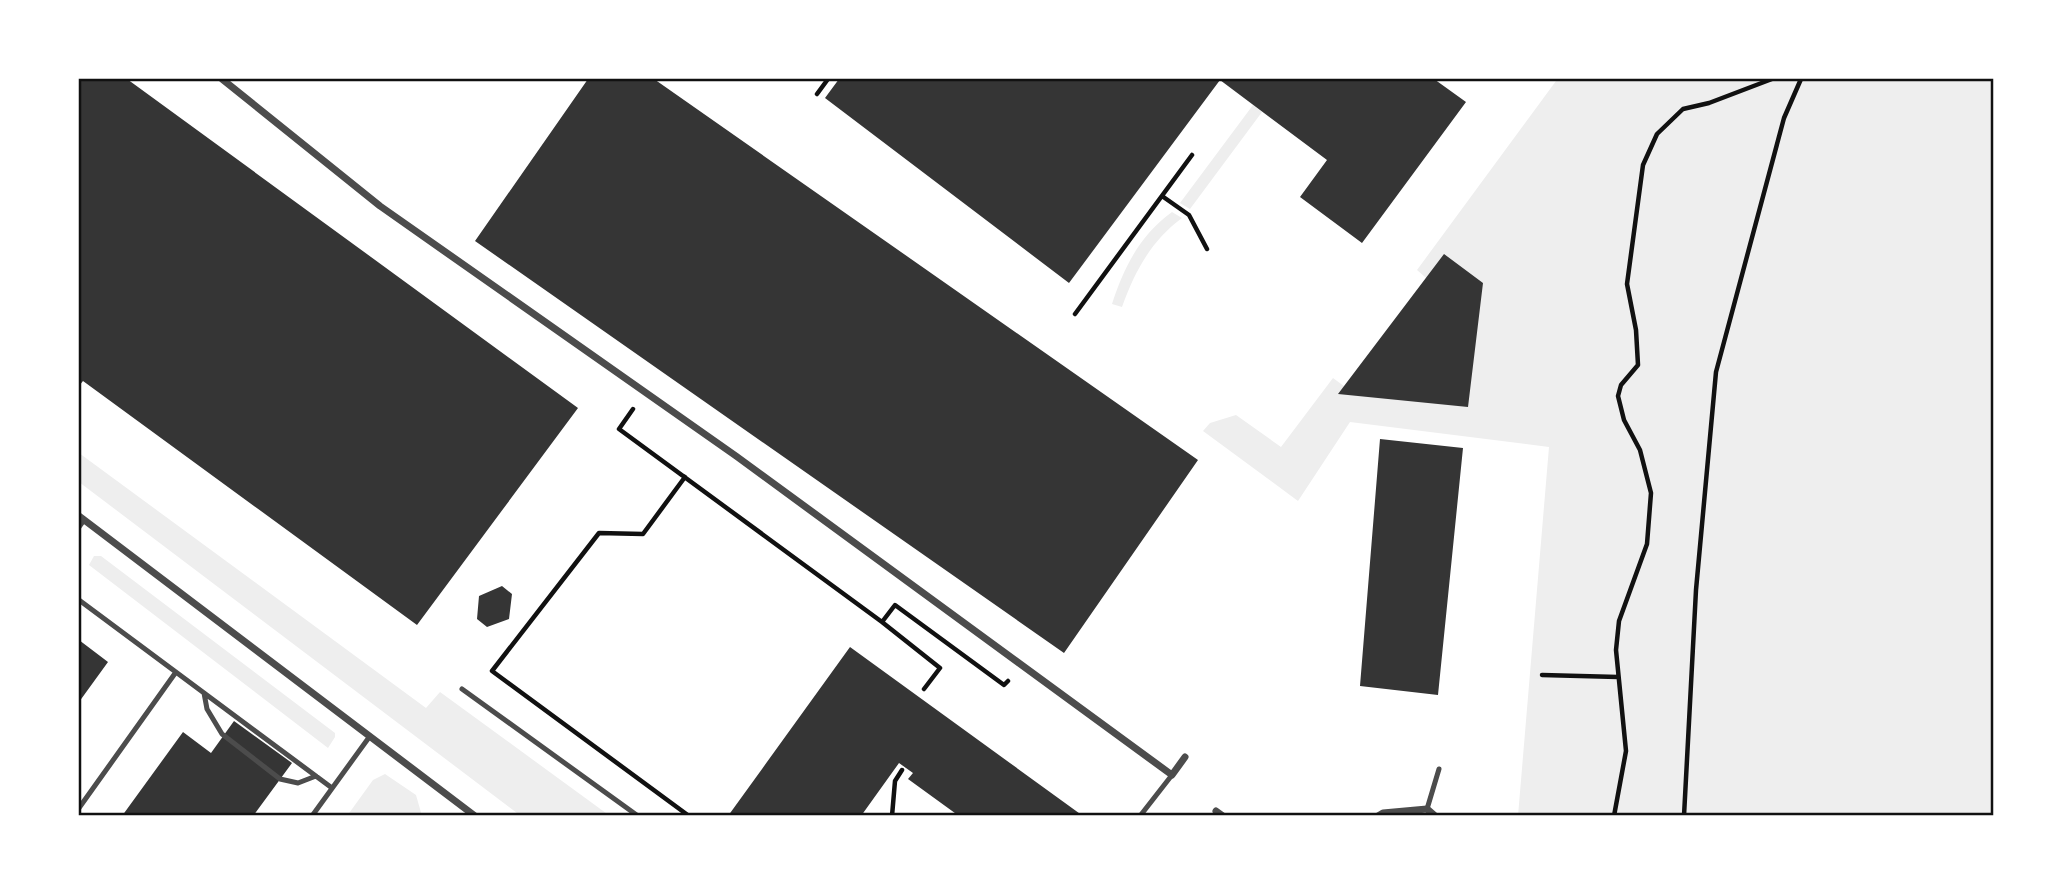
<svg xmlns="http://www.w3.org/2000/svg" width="2072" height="895" font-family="'PT Sans',sans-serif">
<rect width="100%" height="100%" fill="#fff"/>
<path fill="#eee" d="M1553,79h440v737h-475l31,-369 -199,-25 -52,79 -95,-70 7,-8 26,-8 45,32 52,-69 19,14 81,-108 -16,-14 139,-189z
M1253,105l9,7 -72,97 -10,-6z
M1172,212l10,6c-31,23 -47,53 -60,89l-10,-3c12,-37 28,-69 60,-92z
M79,453l347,255 14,-16 170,124h-89l-442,-334z
M94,556h7l234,177v4l-7,11 -239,-183z
M385,774l31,21 6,21h-75l26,-36z"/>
<path fill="#353535" d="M79,79h48l451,329 -161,217 -334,-244 -4,5z
M588,79h66l544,381 -134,193 -589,-412z
M839,79h595l32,23 -104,141 -62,-46 27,-37 -107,-80 -151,203 -244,-185z
M1444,254l39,29 -15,124 -130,-13z
M1380,439l83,9 -25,247 -78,-9z
M502,586l10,8 -3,25 -22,8 -10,-8 2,-23z
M79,640l29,22 -29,40z
M850,647l233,169h-124l-51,-37 5,-6 -14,-10 -38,53h-133z
M234,721l58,42 -39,53h-131l61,-84 28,21z"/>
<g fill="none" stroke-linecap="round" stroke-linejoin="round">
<path stroke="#111" stroke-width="4.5" d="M817,94l11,-15
M1162,196l27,19 18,34
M1075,314l117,-159
M633,409l-14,20 263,193 13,-17 109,80 4,-4
M685,477l-42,57 -44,-1 -107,138 197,145
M882,622l58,46 -16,21
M1542,675l76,2
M892,816l3,-35 7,-11
M1614,816l12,-65 -10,-101 3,-29 28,-77 4,-51 -11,-43 -16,-30 -6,-24 3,-11 17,-20 -2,-35 -9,-46 16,-119 14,-31 26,-25 26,-6 63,-24
M1684,816l12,-226 20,-218 68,-254 17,-39"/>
<path stroke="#4c4c4c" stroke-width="5" d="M79,527l5,-7
M79,600l253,188
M462,689l176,127
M204,693l3,16 15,25 58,45 18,4 18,-7
M79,808l97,-136
M1427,809l12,-40
M312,816l58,-80
M1140,816l32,-41"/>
<path stroke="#4c4c4c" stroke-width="7" d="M222,79l158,127 356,250 436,319 13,-18
M79,516l396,300
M1216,811l7,5
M1378,816l5,-3 44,-4 8,7"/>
</g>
<rect width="2072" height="895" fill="none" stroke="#ffffff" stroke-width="161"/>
<rect x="80" y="80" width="1912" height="734" fill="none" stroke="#111" stroke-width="2.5"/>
</svg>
